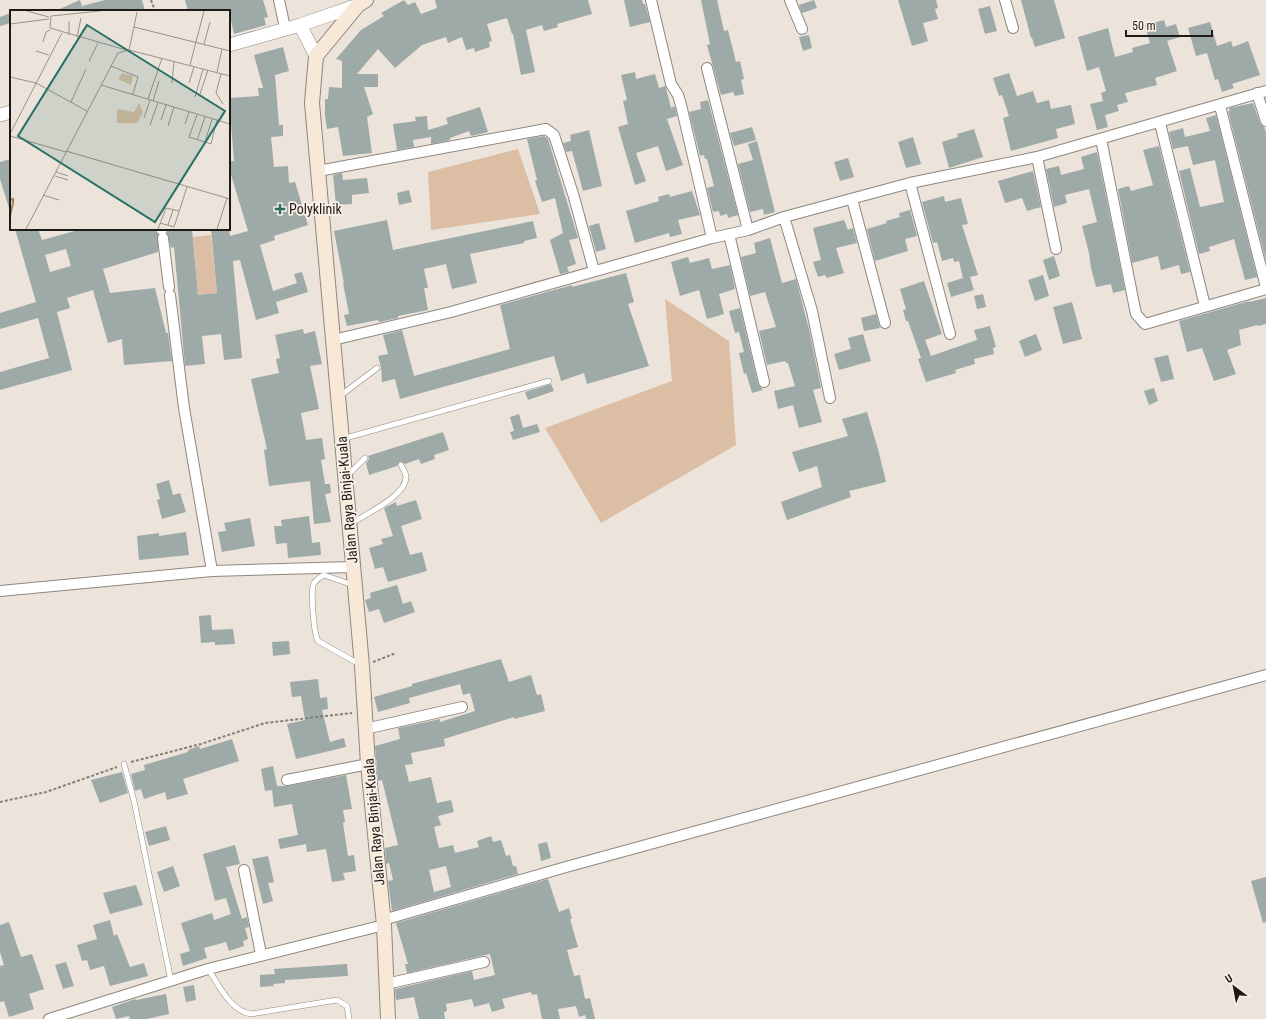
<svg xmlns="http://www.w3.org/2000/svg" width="1266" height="1019" font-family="'Roboto Condensed',sans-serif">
<rect width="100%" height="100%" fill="#ece3da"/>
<path fill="#dcbea4" d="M518,149l22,65 -109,16 -3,-58z
M211,235l6,58 -19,2 -5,-58z
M665,299l64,42 7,104 -135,78 -56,-95 127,-47z"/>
<path fill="#9daaa8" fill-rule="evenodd" d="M80,0l2,6 23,-6h37l3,11h-90z
M185,0h78l5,17 -4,1 2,7 -32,9 -5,-23h-41z
M404,0l4,5 7,-3 6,12 16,-6 -2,-8h153l4,14 -35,10 1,3 -14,4 -2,-6 -16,5 9,42 -14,3 -8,-41h-1l-5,-16 -20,6 5,17 -3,1 1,5 -15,5 -1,-4 -8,2 -4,-13 -14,6 -2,-6 -24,8 -27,23 -17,-19 -21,25h21v13h-14l9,27 -6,3 5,36 -29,3 -5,-29 -11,2 -2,-13v-17h3l1,-12 13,1v-27l-6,-2 25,-29 23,-14 -3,-3z
M624,0h18l1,4h2l5,18 -20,5z
M701,0h16l7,31 4,-1 8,32 4,-1 4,18 -3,1 3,14 -9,2 -2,-4 -12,3 -14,-50 3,-1z
M814,0l3,8 -15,5 -3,-8z
M898,0h38l2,8 -3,1 3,10 -15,4 5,18 -16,5z
M1021,0h33l11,38 -30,9 -3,-9h-1z
M990,6l7,25 -12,3 -7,-25z
M11,13v10l-11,3v-9z
M1164,20l2,7 10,-3 4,13 -13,4 10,30 -22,7 2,7 -32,8 3,9 -11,3 2,6 -14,4 3,12 -11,3 -7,-26 13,-3 -2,-8 5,-2 -7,-24 -12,4 -9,-34 30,-9 7,29 18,-5 -1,-4 18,-5 -5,-18z
M1210,22l7,24 14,-5 2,6 15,-6 12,34 -28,9 2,4 -12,4 -4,-13 -3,1 -8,-27 -11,3 -8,-28z
M809,35l3,13 -9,3 -4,-14z
M283,47l6,24 -14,4 4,50h4v11l-12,1 3,30 14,-1 1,17 6,-1 13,43 -34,11 1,4 -15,5 13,46 24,-8 -3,-9 8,-2 6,20 -32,10 3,11 -23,7 -16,-60 -7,1 9,97 -18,2 -3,-26 -19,2 3,28 -20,2 -11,-119 -3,1 -4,-15 1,-3 24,-1 6,66 19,-2 -6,-64h18l1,7 18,-5 -19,-63v-7h5l-5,-63 30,-2 -1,-8h5l-9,-33z
M635,72l1,7 19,-5 4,14 6,-2 1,2 5,20 4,-2 2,10 -10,3 16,46 -17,6 -8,-25 -22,7 10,28 -11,4 -17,-58 10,-3 -5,-23 4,-1 -6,-25z
M1009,73l8,23 16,-5 4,12 12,-3 2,9 20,-4 4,19 -19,5 2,9 -47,13 -8,-33 6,-2 -7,-21 -3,1 -6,-18z
M708,100l30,115 -10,3 -1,-4 -7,2 -1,-5 -6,1 -6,-24 7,-2 -7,-27h-2l-1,-4 -4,1 -11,-44 12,-3 -1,-7z
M1253,103l7,20 4,4 2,5v129l-38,-150h2l-1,-3z
M480,107l8,25 -17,4 -2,-5 -19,7v2l-19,4v-7l-18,3 1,7 -17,3 -4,-26 23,-3 -1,-4 12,-1 1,14 20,-6 -2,-6z
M1216,115l41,162 -12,3 -11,-41 -25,8 1,4 -11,3 -20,-83 11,-3 10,39 24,-5 -9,-42 -22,5 -5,-19 -15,3 -4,-17 14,-4 2,9 25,-6 -4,-13z
M752,127l4,13 -22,6 -4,-13z
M974,129l9,28 -34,11 -7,-26 16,-5 -1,-3z
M589,130l13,56 -19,5 -11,-40 -6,1 -3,-9 8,-2 -1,-6z
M544,136l4,3 30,99 -9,2 7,24 -9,3 2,5 -9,2 -10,-34 13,-7 -8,-35 -13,4 -7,-21 2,-1 -10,-41z
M913,137l8,27 -15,4 -8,-26z
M757,141l18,71 -11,3 -1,-6 -13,3 -12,-48 15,-4 -5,-16z
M1159,146l31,126 -9,2 -2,-9 -18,5 -3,-14 -26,7 -14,-74 11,-3 2,5 22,-6 -10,-35z
M1097,152l28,138 -12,3 -2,-9 -15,3 -5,-19 -2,-15 -7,-27 15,-4 -8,-33 -24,6 2,8 -13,4 -8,-38 13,-3 2,9 23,-6 -3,-12z
M848,158l6,19 -14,4 -6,-19z
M11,159v48l-2,1 -9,-29v-17z
M1033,171l8,36 -14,4 -5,-13 -17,5 -7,-22z
M342,173l1,7 24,-2 2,15 -17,2v9l-16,1 -3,-30z
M409,190l3,12 -13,3 -2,-12z
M692,191l8,24 -22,5 4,14 -12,3 -1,-4 -34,10 -9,-32 33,-10 -1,-4 11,-3 1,3z
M944,196l1,6 16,-4 7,26 -6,1 16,50 -8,2 4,13 -23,7 -4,-14 16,-5 -4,-17 -5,1 -1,-4 -11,3 -5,-19 -4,1 -11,-41z
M910,210l7,26 -12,3 3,12 -33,10 -8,-32 20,-6 -1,-2 14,-4 -1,-4z
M387,220l6,30 140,-29 4,17 -13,3v2l-54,11 7,29 -25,6 -6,-25 -22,5 4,19h-4l4,22 -30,6v2l-19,4 -1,-2 -31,6 -3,-11 5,-1 -6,-31h1l-10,-52z
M844,220l4,10 5,-2 4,15 -21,5 8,25 -17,5 -2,-3 -7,2 -5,-15 8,-2 -8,-32z
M599,223l7,26 -10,3 -7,-26z
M15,229h23l4,11 40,-11h73l3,6v17l-55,17 7,24 45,-5 11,45h2l4,28 -48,4 -2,-26 -14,4 -15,-53 -26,8 3,10 -13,4 15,58 -72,20v-18l49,-14 -11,-40 -38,11v-16l36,-11zM66,249l5,17 -21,6 -5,-17z
M770,238l12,45 14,-4 13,50 12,59 -8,2 9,32 -23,6 -6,-23 -15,4 -4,-18 21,-5 -7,-23h-2l-1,-2 -18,4 -8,-34 17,-4 -11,-35 -15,4 -9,-39 15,-4 -2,-10z
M1054,256l6,20 -11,4 -6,-20z
M688,257l2,6 19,-5 3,11 18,-4 5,24 -16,5 5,20 -17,5 -8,-29 -19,6 -9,-34z
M626,273l8,29 -6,2 21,62 -62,18 -3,-11 -23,8 -7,-25 -154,43 -5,-20 -13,3 -1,-15 -3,-11 10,-2 -5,-19 19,-5 12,46 96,-27 -10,-44 72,-20v2z
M1043,275l6,21 -14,5 -7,-21z
M924,281l18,53 -17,6 6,16 46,-16 -3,-10 16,-4 6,21 -3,1 1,6 -20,5 1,5 -20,6 1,3 -30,9 -8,-23 3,-1 -13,-37h-2l-3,-11 3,-1 -6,-20z
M983,294l3,13 -9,2 -3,-13z
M1266,298v26l-8,2 -1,-1 -18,5 2,15 -14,5 9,24 -22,7 -12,-33 -15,4 -8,-31 70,-20v1z
M1072,302l10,37 -19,5 -10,-37z
M740,308l18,76 5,6 -11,3 -6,-20 -2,1 -5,-21 5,-1 -5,-20 -4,1 -6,-22z
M876,314l4,14 -16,3 -3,-13z
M303,329l1,5 11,-3 7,33 -12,2 9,43 -18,4 5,27 16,-2 3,21 -4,1 4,24h5l1,9 -6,1 6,28 -17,2 -4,-43 -41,5 -5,-36 3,-1 -16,-70 28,-6 -3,-14 4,-1 -5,-23z
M863,334l8,27 -32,9 -5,-16 17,-5 -3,-11z
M1036,334l6,16 -17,7 -6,-16z
M1168,355l6,24 -13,3 -7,-24z
M551,384l3,7 -26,9 -3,-8z
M1154,388l4,13 -9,4 -5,-14z
M867,412l11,37 8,33 -37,9 2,6 -64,23 -6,-18 41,-15 -5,-21 -18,6 -7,-20 56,-16 -6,-17z
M519,414l4,14 14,-4 3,8 -27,8 -3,-8 4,-1 -4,-14z
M443,432l6,18 -15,5 1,4 -14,5 -2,-5 -14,5 -5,-3 -3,5 -28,9 -3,-12 3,-4 -1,-3z
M169,480l4,15 7,-2 6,19 -24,7 -5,-19 3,-1 -4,-15z
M416,500l6,19 -21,7 9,29 12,-3 5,19 -39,11 -5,-15 -8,2 -6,-21 14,-4 -2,-5 12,-3 -9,-28 12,-6 1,4z
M309,516l3,27 8,-1 1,13 -33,3 -1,-15 -11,1 -2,-18h8l-1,-6z
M250,518l5,28 -33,6 -4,-20 8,-1 -2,-8z
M186,532l3,23 -50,5 -2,-24 22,-3v3z
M397,585l6,19 8,-3 4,11 -31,11 -5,-14 -10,3 -4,-12 6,-2 -1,-5z
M211,615l1,15 21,-1 2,15 -20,1v-3l-14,1 -2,-27z
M289,641l1,13 -17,2 -1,-14z
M501,659l8,23 22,-7 6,20 4,-1 4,17 -31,8v-2l-70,22 1,7 -34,7 2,11 -8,1 4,17 22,-5 6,26 14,-3 3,12 -16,4 3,9 -7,2 5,21 14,-3 2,8 24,-6 -2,-6 14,-5 2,6 8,-2 5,16 4,-1 3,11h3l2,8 -126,37 -4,-30 5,-1 -4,-17 -3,1 -1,-16 13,-3 -16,-65 -4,1 -3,-35 25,-7 -2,-11 42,-9v3l35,-11 -5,-18 -7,2 -3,-11 -51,14 1,5 -32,9 -4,-15 38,-11v-2zM446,866l5,21 -17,5 -5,-22z
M318,679l2,19 7,-1 1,12 -6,1 8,32 14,-4 2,9 -50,12 -9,-35 18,-4 -4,-24 -9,1 -2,-15z
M232,739l7,22 -56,18 5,15 -21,6 -2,-8 -21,7 -3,-10 -6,2 -4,-17 14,-4 -1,-5 44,-13v-2l11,-4 1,3z
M273,766l4,20h11l58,-11 6,34 -9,1 2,12 -2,1 5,33 6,-1 2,16 -13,2 2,7 -13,2 -6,-33 -19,3 -1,-8 -26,5 -2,-10 20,-4 -6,-31 -18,3 -2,-17 -7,1 -4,-22z
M122,772l6,21 -28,10 -9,-23z
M166,826l4,14 -21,6 -4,-14z
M547,842l4,16 -10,3 -3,-17z
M235,845l5,19 -14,3 16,52 5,-2 2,10 -4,1 3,11 -5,2 1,5 -15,5 -3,-9 -22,6 3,10 -24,8 -3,-12 10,-3 -9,-28 31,-10 2,7 17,-6 -5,-16 -11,3 -12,-47z
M268,856l6,26 -6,1 5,18 -10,3 -11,-45z
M173,866l7,20 -16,6 -7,-20z
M1266,877v45l-3,1 -12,-42z
M548,879l11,33 10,-4 3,11h-2l8,28 -11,3 7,26 6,-1 5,24 5,-1 5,21h-9l-1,-4 -6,2 -3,-11 -18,3 2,10h-18l-5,-25 -5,1 -1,-3 -29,7 3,9 -13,4 -3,-9 -15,4 -2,-8 -26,5 1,7 -3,1 1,7h-26l-5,-22 -18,3 -1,-11 77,-18 2,9 21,-5 -5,-21 -83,19 -2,-9h3l-12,-41z
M136,885l7,20 -33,9 -7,-21z
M110,920l4,16 3,-2 13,33 14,-4 4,13 -38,10 -6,-20 -14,4 -3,-10 -5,1 -5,-16 20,-6 -4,-14z
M9,922l12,35 11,-3 12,35 -15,5 5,15 -25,8 -5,-16 -4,1v-36l4,-1 -4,-13v-27z
M66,962l8,24 -11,3 -8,-24z
M347,964l1,12 -63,4v3l-12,1 1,2 -14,1v-12l15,-1 -1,-5z
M194,985l2,15 -10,2 -3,-15z
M166,994l3,20 -22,5h-17l-1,-3 -13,3 -4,-12 23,-8 1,1z"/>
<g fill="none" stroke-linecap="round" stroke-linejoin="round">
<defs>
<path id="service" d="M340,396l37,-28
M342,439l207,-58
M347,476l18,-18
M352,523c14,-9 54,-27 54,-46 0,-4 -3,-8 -5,-12
M353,585l-29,-10c-4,2 -7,4 -10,8 -4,7 0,51 4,58l41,23
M124,764l10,37 37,180
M208,969c11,16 22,42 43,45l86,-14 10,6 2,13"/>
<path id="minor" d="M279,0l6,28
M651,0l20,84 7,11 3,10 31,133
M790,0l12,29
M1005,0l8,28
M707,68l41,162
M1257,93l9,28
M1220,106l46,181
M1160,123l45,183
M1101,139l35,175 9,10 121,-35
M1037,157l19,92
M318,171l228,-42 8,6 20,62 20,74
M910,183l40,151
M852,199l33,124
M784,217l28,94 18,87
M161,229l1,1
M729,234l35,148
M163,238l6,49
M170,295l14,113 28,163
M333,340l118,-28 261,-74 36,-8 36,-13 126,-34 127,-26 229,-66
M0,591l212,-20 141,-4
M365,729l97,-22
M287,780l81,-16
M244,870l17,84
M383,920l183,-53 700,-192
M386,984l98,-22
M49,1019l159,-50 176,-44"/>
<path id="tertiary" d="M300,25l16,31
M229,45l71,-20 58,-20
M0,115l11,-3"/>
<path id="secondary" d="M366,0l-8,5 -42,51 -4,47 50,563 6,98 16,161 4,94"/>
</defs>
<use href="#service" stroke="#8f877f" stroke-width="6"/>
<use href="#minor" stroke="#8f877f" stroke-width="12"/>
<use href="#tertiary" stroke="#8f877f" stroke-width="14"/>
<use href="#secondary" stroke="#8f877f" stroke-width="16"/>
<path stroke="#867f79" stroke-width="2" stroke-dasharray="3 2" stroke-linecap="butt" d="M151,0l4,11
M373,662l23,-9
M131,762l70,-18 64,-21 87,-10
M0,802l46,-10 71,-25"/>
<use href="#service" stroke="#fff" stroke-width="5"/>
<use href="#minor" stroke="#fff" stroke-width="10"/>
<use href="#tertiary" stroke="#fff" stroke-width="13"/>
<use href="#secondary" stroke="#f8e8d8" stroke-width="14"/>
</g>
<path fill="#297067" stroke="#faf0e7" stroke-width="1.5" d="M278 203h4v4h4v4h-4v4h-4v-4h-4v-4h4z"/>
<g text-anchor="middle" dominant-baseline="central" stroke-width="3.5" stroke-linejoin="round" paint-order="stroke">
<g font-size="14" fill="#1e1a17" stroke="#faf0e7" text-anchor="start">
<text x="289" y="209">Polyklinik</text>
</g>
<g font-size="14" fill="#1e1a17" stroke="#faf0e7">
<text transform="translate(347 500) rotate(-95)">Jalan Raya Binjai-Kuala</text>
<text transform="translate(374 822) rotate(-95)">Jalan Raya Binjai-Kuala</text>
</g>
</g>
<g transform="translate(10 10)">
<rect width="220" height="220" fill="#ece3da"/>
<path d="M112,63l11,3 -2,9 -13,-6zM129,93l4,9 -6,11h-20v-14l17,3z" fill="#dcbea4"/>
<path fill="none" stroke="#a6805d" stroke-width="2" d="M0,190l3,-1v4l-3,13"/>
<path fill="none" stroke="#9a938c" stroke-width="1" d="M17,1l22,6M90,1l-49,5 -1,12 76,22M127,2l-3,15 96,24M0,14l39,-5M59,25v-14M67,27l4,-19M33,32l3,-10 4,-2M194,34l6,-22M119,40l5,-23M26,41l13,4M79,51l9,-18M180,55l14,-54M101,56l27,11 -5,17M207,62l5,-23M211,64l-5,19 7,11M0,67l26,6 51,28M162,73l2,-22M179,73l5,-16M91,75l129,39M190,84l8,-24M185,87l8,-28M138,89l14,-41M143,91l6,-20M61,92l15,-33M187,105l-8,22 16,5 6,2 6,-24M134,108l6,-18M151,110l5,-15M175,114l4,-12M140,115l8,-23M158,116l6,-19M0,124l52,-101M0,126l56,16M187,130l8,-23M195,132l7,-23M56,141l164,48M46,162l12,4M45,166l13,4M33,185l16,5M150,213l14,4 13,-40M158,215l5,-15M16,219l92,-176 11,-3 101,26M148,219l8,-21 13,3M207,219l10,-31"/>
<path fill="#297067" fill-opacity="0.15" stroke="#297067" stroke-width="2" d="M77,15l138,86 -70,111 -137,-86z"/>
<rect width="220" height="220" fill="none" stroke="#1e1a17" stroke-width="2"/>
</g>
<g transform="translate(1234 987) rotate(328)" stroke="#faf0e7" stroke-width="3" paint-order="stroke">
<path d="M0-3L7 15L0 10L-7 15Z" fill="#1e1a17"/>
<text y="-6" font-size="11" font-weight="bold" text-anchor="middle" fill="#1e1a17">U</text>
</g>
<path d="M1126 30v6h86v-6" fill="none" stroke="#1e1a17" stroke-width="2"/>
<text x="1132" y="30" font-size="12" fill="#1e1a17" stroke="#faf0e7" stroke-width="3" paint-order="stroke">50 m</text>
</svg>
